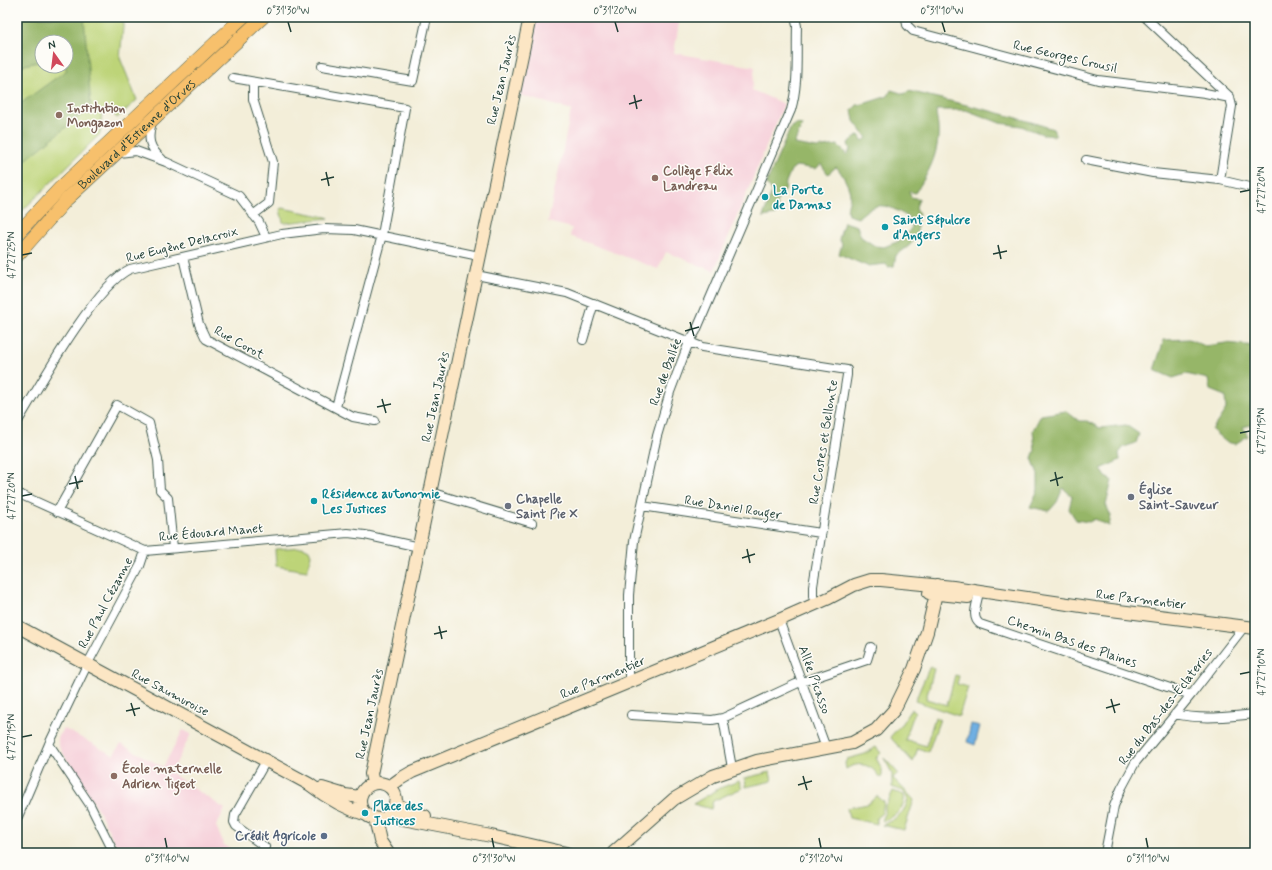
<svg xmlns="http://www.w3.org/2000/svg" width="1272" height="870" font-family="Mynerve,sans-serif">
<rect width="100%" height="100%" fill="#fdfcf7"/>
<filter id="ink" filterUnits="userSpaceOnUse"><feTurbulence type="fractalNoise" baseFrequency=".025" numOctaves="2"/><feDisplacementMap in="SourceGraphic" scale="8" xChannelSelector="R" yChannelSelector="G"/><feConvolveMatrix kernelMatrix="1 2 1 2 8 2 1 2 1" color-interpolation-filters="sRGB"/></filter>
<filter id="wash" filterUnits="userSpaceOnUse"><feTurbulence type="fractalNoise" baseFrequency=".012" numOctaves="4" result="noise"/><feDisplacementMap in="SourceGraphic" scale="16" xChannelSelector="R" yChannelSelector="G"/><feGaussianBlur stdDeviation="0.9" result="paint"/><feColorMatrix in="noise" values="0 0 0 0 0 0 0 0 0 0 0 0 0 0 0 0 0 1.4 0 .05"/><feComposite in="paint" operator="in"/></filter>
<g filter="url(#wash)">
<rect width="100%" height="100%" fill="#f3eed9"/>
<path fill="#f6cfd9" d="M537,17h143l-6,36 81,14 -3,23 32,14 -70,167 -48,-19 -8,17 -88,-33 2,-8 -24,-6 23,-112 -51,-15z
M63,728l50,27 8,-11 42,23 20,-37 8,4 -20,39 54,36 -9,17 8,19 16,8h-120l-20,-40 -42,-68v-7z"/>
<path fill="#bdd478" stroke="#6e8856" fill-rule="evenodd" d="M17,17h107l-4,41 17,42 -20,18 -7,-7h-8l-2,23 -83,82zM42,42h24v24h-24z
M282,208l44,9 3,1 -44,5 -2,-1 -3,-13z
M303,547l6,3 2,5 -4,16 -31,-5 -1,-17z
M930,666l4,3 -8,30 21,6 8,-30 4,1 -2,8 11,3 -9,29 -44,-15z
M911,709l4,2 -10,29h2l19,6 9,-29 5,2 -12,33 -10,-4 -5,14 -23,-25 10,-11z
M876,747l5,6 -5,5 6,11v7l-3,1c-7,-13 -21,-16 -33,-8l-1,-6 2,-4 18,-5z
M884,758l14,15 -5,5 21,22 -10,30 -22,-5c14,-6 24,-12 26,-27l-5,-7 -11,-4v-14z
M770,772l2,9 -26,6 -1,-9z
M739,781l3,7 -29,13 -2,8 -18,-5 27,-16z
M893,791l11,4c2,14 -10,22 -21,26l-1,-3 3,-6v-7l3,-3z
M877,796l7,6 -2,11 -6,5 1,6 -28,-6 -2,-10 21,-4z"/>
<path fill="#96b668" stroke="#5a7a4e" d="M17,17h67l7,90 -69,56 -5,-2v-55l50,-36 -3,-4h2v-24h-24v19l-25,6z
M891,90l13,4 5,-3c47,12 97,22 144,38l3,7 -11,-1 -24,-9 -21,-3 -34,-13h-30c0,6 2,12 2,18 2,23 -10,47 -23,65l-6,-2 2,6 8,2 -3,8 3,8c-3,7 -1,9 -2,16 -1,12 -12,18 -21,24l-2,11 -6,1 -2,-3 -19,2 -28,-12 3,-10 -3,-5 5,-17 13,4 4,11 14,9 9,1 18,-7 10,-13 -2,-9c-21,-12 -32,-20 -52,0l-10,-3c-2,-8 1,-12 2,-19 1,-7 -9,-25 -14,-29l-8,7 -7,-10 -5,5 -20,-3 -5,4 -5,12 -1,9 -6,6 -2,6 2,8 -4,4 -12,2 9,-26 -6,-7 25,-57 5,-3 6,1 -8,19 23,4 21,-3 9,10 3,-5 -2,-7 11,-8 4,6 4,-3 -13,-17 -2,-11 5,-5 6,-1 25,-8z
M1189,339l16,7 21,-3 29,3v78l-12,3 5,9 -13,8 -9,-2 -14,-12 14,-21 -1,-13 -15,-6 -2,-11 -22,-5 -13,4 -19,-8 10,-30z
M1066,411l13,10h8l13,7 26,-3 13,9 -3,9 -12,4 -5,6 1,7 -19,9 5,8 6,3 -6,25 5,11 -2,10 -14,-7 -6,3 -13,-2 -7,-11 3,-13 -9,-8 -6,14 -8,9 -19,-4 8,-17v-16l-6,-16 3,-8 -2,-20 8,-15z"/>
<path fill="#6fafe2" stroke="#47768b" d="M971,724l9,2 -5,19 -8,-3z"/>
</g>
<g filter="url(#ink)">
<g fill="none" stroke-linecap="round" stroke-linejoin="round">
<defs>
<path id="street" d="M906,17l1,8 6,6 185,49 107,13 25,5
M1145,17l85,80
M322,66l91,15 14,-64
M233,78l172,30 -23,127 -46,172
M253,82v17l20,63 -4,41 -16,12
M152,122c-5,17 -3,26 10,37
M119,153l17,-2 30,11 73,34 20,26 7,15
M1086,160l67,13 67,7 30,7
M1220,180l12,-74 -2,-8
M183,257l16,67 7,15 147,78 22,4
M476,275l91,18 135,54 145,23v5l-34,211v10l2,8
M583,340l11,-37
M17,423c21,-35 79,-139 113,-154l152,-35 42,-5 30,1 125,26
M430,492l102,31
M17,493l128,58 203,-18 17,2 54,12
M642,506l179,27
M57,512l60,-107 32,18 9,37 2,30 8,8 5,50
M979,591c-1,11 -9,26 1,33l211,71
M779,620l47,128
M631,682l-2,-6v-81l5,-54 23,-105 13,-44 19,-50 7,-11 95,-221c8,-27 5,-56 6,-84l-2,-9
M1175,714c25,6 54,3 80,0
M631,715l81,5 11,-2 73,-34 71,-24 4,-13
M723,718l9,50
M49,744l41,61 24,48
M17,819l32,-75 38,-79 53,-99 5,-15
M262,853l3,-6 -29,-21 -2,-4 1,-7 31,-54
M1105,853l9,-47 7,-17 14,-26 56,-68 53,-68"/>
<path id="secondary" d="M929,593l39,4
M17,626l292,158c18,14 37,25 58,31
M373,783l-2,-9 159,-757
M360 801a18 18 0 1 1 36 0a18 18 0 1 1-36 0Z
M389,787l11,-8 12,-7 367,-152 50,-22 25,-13 16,-5h11l72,7 142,21 160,20
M322,788l23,7 15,2
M395,803l16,9 14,4
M387,816l104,20 75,17
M375,818l5,23 8,12
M613,853l61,-54 39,-23 44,-15 95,-18 24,-13 18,-20 20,-41 13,-37 11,-47"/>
<g id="primary">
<path d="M17,234l43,-46 183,-171"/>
<path id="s1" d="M17,256l50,-57 196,-182"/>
</g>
</defs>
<use href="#street" stroke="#3f584d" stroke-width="10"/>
<use href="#secondary" stroke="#3f584d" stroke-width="14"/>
<use href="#primary" stroke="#3f584d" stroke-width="14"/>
<use href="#street" stroke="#fff" stroke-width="8"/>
<use href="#secondary" stroke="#fce6c4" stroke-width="12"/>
<use href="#primary" stroke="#f7c06c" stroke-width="13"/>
</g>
</g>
<path fill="none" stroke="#1f3d34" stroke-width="1.5" d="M288,22l3,10M615,22l3,10M942,22l3,10M634,95l3,14M629,104l13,-4M326,172l3,14M321,180l13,-3M1240,192l10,-2M998,245l3,14M993,254l14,-3M22,255l10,-2M690,322l4,14M685,331l14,-4M382,399l4,14M377,407l14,-3M1240,433l10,-2M1055,472l3,14M75,476l3,13M1050,481l13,-4M69,484l14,-3M22,496l10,-2M747,549l3,14M742,558l13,-4M439,626l3,13M434,634l13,-3M1240,674l10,-2M1111,699l4,14M131,703l4,13M1106,708l14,-4M126,711l14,-3M22,737l10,-2M803,776l4,14M798,785l14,-4M165,838l2,10M492,838l2,10M819,838l2,10M1146,838l2,10"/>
<g fill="#8d6e63" stroke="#fdfcf7" stroke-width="1.5">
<circle cx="59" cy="115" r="4"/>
<circle cx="655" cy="178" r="4"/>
<circle cx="114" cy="776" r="4"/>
</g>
<g fill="#0f9aa8" stroke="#fdfcf7" stroke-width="1.5">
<circle cx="765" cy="197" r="4"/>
<circle cx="885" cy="227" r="4"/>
<circle cx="314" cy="501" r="4"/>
<circle cx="365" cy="813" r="4"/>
</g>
<g fill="#6b7280" stroke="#fdfcf7" stroke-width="1.5">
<circle cx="1131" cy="497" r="4"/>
<circle cx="508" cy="506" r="4"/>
</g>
<circle fill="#5c6f8a" stroke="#fdfcf7" stroke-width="1.5" cx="324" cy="836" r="4"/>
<g text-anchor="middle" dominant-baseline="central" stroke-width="3" stroke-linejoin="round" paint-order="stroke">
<g font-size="13" fill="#1f3d34" stroke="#fdfcf7">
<text transform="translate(1065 57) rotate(13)">Rue Georges Crousil</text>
<text transform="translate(502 80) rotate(-77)">Rue Jean Jaurès</text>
<text stroke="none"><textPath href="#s1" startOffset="171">Boulevard d'Estienne d'Orves</textPath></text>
<text transform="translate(182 245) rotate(-14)">Rue Eugène Delacroix</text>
<text transform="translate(239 343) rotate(29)">Rue Corot</text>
<text transform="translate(666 372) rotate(-70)">Rue de Ballée</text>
<text transform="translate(436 397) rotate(-78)">Rue Jean Jaurès</text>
<text transform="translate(824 442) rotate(-81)">Rue Costes et Bellonte</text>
<text transform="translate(733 508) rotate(9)">Rue Daniel Rouger</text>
<text transform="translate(211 533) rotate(-5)">Rue Édouard Manet</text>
<text transform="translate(1141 600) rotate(7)">Rue Parmentier</text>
<text transform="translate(106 603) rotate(-62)">Rue Paul Cézanne</text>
<text transform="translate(1072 642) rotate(19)">Chemin Bas des Plaines</text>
<text transform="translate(603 678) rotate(-23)">Rue Parmentier</text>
<text transform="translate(814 680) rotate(70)">Allée Picasso</text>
<text transform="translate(170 693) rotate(28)">Rue Saumuroise</text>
<text transform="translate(1166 707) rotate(-52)">Rue du Bas-des-Éclateries</text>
<text transform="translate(370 714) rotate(-78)">Rue Jean Jaurès</text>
</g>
<g font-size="13" font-weight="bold" fill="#785e54" stroke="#fdfcf7" text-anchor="start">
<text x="67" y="108">Institution<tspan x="67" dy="15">Mongazon</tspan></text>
<text x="663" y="171">Collège Félix<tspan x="663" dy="15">Landreau</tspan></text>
<text x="122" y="769">École maternelle<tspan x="122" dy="15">Adrien Tigeot</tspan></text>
</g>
<g font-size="13" font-weight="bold" fill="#0d838f" stroke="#fdfcf7" text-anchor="start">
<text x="773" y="190">La Porte<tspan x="773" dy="15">de Damas</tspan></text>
<text x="893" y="220">Saint Sépulcre<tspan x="893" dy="15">d'Angers</tspan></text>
<text x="322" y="494">Résidence autonomie<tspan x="322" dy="15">Les Justices</tspan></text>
<text x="373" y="806">Place des<tspan x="373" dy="15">Justices</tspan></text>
</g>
<g font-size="13" font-weight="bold" fill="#5b616d" stroke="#fdfcf7" text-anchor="start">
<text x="1139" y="490">Église<tspan x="1139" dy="15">Saint-Sauveur</tspan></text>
<text x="516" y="499">Chapelle<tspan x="516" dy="15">Saint Pie X</tspan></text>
</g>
<g font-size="13" font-weight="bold" fill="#4e5e75" stroke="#fdfcf7" text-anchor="end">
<text x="316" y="836">Crédit Agricole</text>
</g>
</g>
<rect width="1272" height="870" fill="none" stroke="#fdfcf7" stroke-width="44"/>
<g transform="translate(54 54) rotate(346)"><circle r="19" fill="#fdfcf7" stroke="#a4b0a9"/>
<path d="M0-3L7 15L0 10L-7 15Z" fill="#d1495b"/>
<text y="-6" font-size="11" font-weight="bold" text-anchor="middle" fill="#1f3d34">N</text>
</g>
<rect x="22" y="22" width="1228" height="826" fill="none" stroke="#1f3d34" stroke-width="1.5"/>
<g font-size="10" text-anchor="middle" fill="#1f3d34">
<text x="288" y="14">0°31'30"W</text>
<text x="615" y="14">0°31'20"W</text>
<text x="942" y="14">0°31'10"W</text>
<text transform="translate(1261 190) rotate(-90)" y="4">47°27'20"N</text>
<text transform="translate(11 255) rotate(-90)" y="4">47°27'25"N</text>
<text transform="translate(1261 431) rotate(-90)" y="4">47°27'15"N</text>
<text transform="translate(11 496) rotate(-90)" y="4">47°27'20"N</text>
<text transform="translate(1261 672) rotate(-90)" y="4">47°27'10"N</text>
<text transform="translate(11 737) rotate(-90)" y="4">47°27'15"N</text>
<text x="167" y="862">0°31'40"W</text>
<text x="494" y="862">0°31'30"W</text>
<text x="821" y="862">0°31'20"W</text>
<text x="1148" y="862">0°31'10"W</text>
</g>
</svg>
